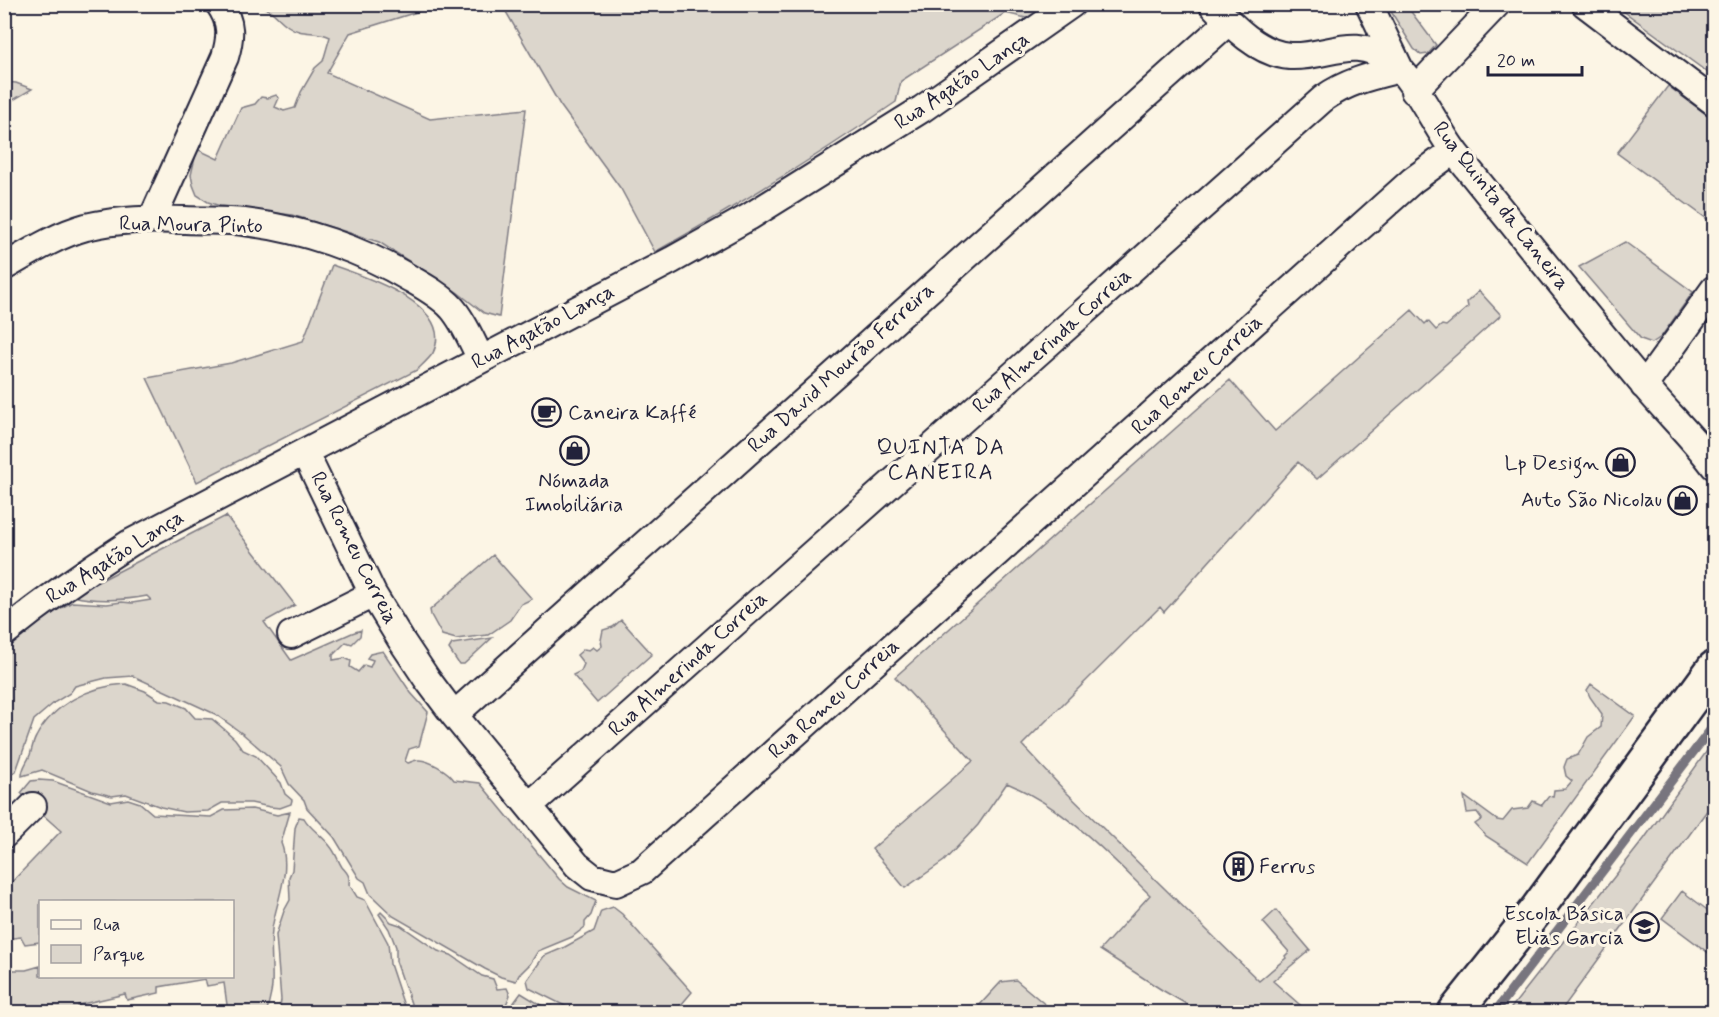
<svg xmlns="http://www.w3.org/2000/svg" width="1719" height="1017" font-family="Mynerve,sans-serif">
<rect width="100%" height="100%" fill="#fcf5e5"/>
<filter id="ink" filterUnits="userSpaceOnUse"><feTurbulence type="fractalNoise" baseFrequency=".0167" numOctaves="2"/><feDisplacementMap in="SourceGraphic" scale="12" xChannelSelector="R" yChannelSelector="G"/><feConvolveMatrix kernelMatrix="1 2 1 2 8 2 1 2 1" color-interpolation-filters="sRGB"/></filter>
<g filter="url(#ink)">
<path fill="#dcd6cc" stroke="#7f7c84" stroke-width="1.5" d="M256,5h183l-89,28 -23,40 103,46 96,-10 -27,208 -15,-4 -27,-21 -78,-50 -87,-27 -72,-9 -12,-4 -11,-7 -4,-10 -2,-10 6,-26 21,10 23,-51 14,-4 6,-7 7,1 8,-3 3,3 -4,9 9,4 11,-3 6,-16 14,-24 8,-7 7,-24c-14,-7 -28,-1 -42,-11 -13,-9 -14,-17 -32,-21z
M502,5h546l-18,14 -25,-6 -104,68 -5,21c-78,54 -158,103 -241,150l-34,-63 -61,-84z
M1387,5h19l30,40 -8,9 -7,1 -7,-6z
M1615,5h99v72z
M5,82l11,1 16,6 -27,16z
M1668,86l46,34v104l-97,-71z
M1625,242l68,50 -32,45 -9,6 -11,-4 -62,-72z
M332,265c32,11 124,40 101,88 -4,6 -11,12 -16,17l-220,112 -50,-104 84,-15 72,-22z
M1479,291l22,24 -184,164 -19,-17 -134,150 -4,-5 -138,138 43,46 194,190 27,-23 -1,-2 4,-4 -26,-30 13,-12 34,40 -37,31 35,31h-108l-38,-22 -62,-40 50,-55c-45,-44 -85,-87 -143,-112l-29,42 -34,36 -39,27 -33,-39 101,-88 -78,-84 335,-297 45,51 137,-121 13,14 3,-3 8,9 6,-5 4,1 22,-19 -1,-5z
M226,516l69,89 -31,17 27,38 61,-27 9,-3 -1,6 -8,8 -6,-2 -13,13v5l12,-2 6,3 -1,6 8,5 6,-7 6,2 3,-7 -6,-2 3,-4 13,-3 28,42 17,19 -9,34 -10,3 -4,12 3,2c3,-1 6,-3 10,-3 10,-1 31,12 36,20l26,3 79,96 9,8 28,14 -5,14 -6,7v5l-13,10 -34,14 -8,13 -11,11 -3,6 -15,-4 -16,-8 -92,-53 -23,-22 -5,-12 -6,-4 -25,-41 -27,-29 -3,-8 -15,-16 -8,-17 -38,-33 -28,-20 -82,-38 -27,2 -31,8 -5,7 -15,9 -21,18 -18,51 -5,3 -6,-6 -1,-119 46,-35 22,-12 35,2 15,-2 10,1 19,-3 -4,-4c-20,4 -54,6 -73,0l16,-10z
M493,555l39,44 -11,5 -11,16 -22,15 -32,4 -14,-4 -11,-20 -1,-5z
M621,620l31,34 -55,49 -24,-28 8,-4 3,-7 -7,-9 7,-6 5,1 4,-3 4,3 5,-4 -1,-6 2,-10 10,-3z
M492,638l-28,26h-5l-10,-15 3,-5z
M126,684l19,7 14,9 10,1 17,7 9,10 17,1 12,10 11,10 8,11 13,6 25,27 4,11 7,6 -1,4 -11,4 -10,-1 -19,-4h-29l-14,8 -24,1 -23,-5 -35,-13 -14,2 -20,-5 -50,-21 -20,6c0,-9 5,-13 8,-21 2,-6 3,-13 6,-18 17,-33 54,-51 90,-53z
M1591,684l44,32 -107,147 -42,-27 -11,-12 7,-5 -5,-7 -10,1 -3,-17 33,24 6,1 9,-11 16,-2 5,-7 9,4 7,-9 4,1 1,-7 11,-1 7,-8 -6,-5 -2,-9 3,-8 11,-4 10,-18 13,-10 1,-13 -12,-17 -3,-7z
M1714,741v60l-154,211h-52l136,-173z
M39,780l14,1 58,21 17,-3 12,4 13,11 58,3 13,-7 28,-1 25,6 13,-3 -9,31c11,27 -5,59 -9,86 -2,19 1,38 0,56 0,7 -4,18 -5,27h-39l-4,-29 -17,3 -2,-7 -46,8v6l-32,7 -2,-6 -47,11 1,6 -8,1h-66l1,-42h20l14,-4v10h192v-74h-192v40l-15,2 -4,-7 -16,2 -1,-49 57,-59 -28,-25 -12,-13 10,-12z
M299,817l5,1c6,11 18,17 26,28 6,7 8,15 12,21 5,6 8,8 7,17l8,13 8,3 23,43 2,21 16,48h-127l2,-12 -5,-65 8,-24 6,-11 -1,-23 3,-7 3,-42z
M1682,891l32,24v42l-52,-39z
M613,907l9,7 70,78 -17,20h-98l-48,-24 -2,-8 17,-24 19,-8 31,-17 7,-20z
M381,912l10,10 9,3 38,26 13,4 31,21 11,3 4,10 10,-1 3,7 -7,17h-89l-18,-51v-14l-7,-18 -10,-15z
M1016,980l38,32h-78l2,-5 23,-25z
M521,993l23,14 7,-1 9,6h-50v-4z"/>
<g fill="none" stroke-linecap="round" stroke-linejoin="round">
<path stroke="#78757e" stroke-width="9" d="M1495,1012l219,-287"/>
<defs>
<path id="minor" d="M1212,4c20,22 47,50 78,52 39,2 62,-23 101,5 24,18 45,68 65,93 62,77 124,154 187,230 23,28 50,53 71,82
M1585,4l129,98
M1414,91l83,-87
M152,219l73,-162c6,-20 7,-35 -6,-53
M4,267c26,-15 53,-32 82,-40 33,-8 65,-8 99,-7 20,1 40,0 59,2 58,7 117,27 167,57 14,8 30,17 41,29 13,15 20,34 29,51
M1644,386l70,-97
M305,453l68,141 28,46 26,39 27,36 123,150 15,12 24,6 26,-12 771,-691 40,-29
M4,633c41,-33 82,-62 126,-90l542,-283 77,-43 173,-108 150,-105
M291,635l82,-41
M454,715l774,-693
M529,806l795,-708c24,-17 48,-22 76,-29l-31,-65
M4,835l29,-29"/>
<path id="primary" d="M1455,1012l83,-104 176,-240"/>
</defs>
<use href="#minor" stroke="#22223b" stroke-width="30"/>
<use href="#primary" stroke="#22223b" stroke-width="38"/>
<use href="#minor" stroke="#fcf5e5" stroke-width="26"/>
<use href="#primary" stroke="#fcf5e5" stroke-width="33"/>
</g>
</g>
<defs>
<symbol id="cafe-ring" viewBox="-11 -11 22 22"><circle r="9.5" fill="#fcf5e5" stroke="#22223b" stroke-width="1.5"/><path d="M-5.5-4.5H6V0H3Q3 3.5 0 3.5H-2.5Q-5.5 3.5-5.5 0ZM3-3.2v2h1.7v-2ZM-6 4.5H4V6H-6Z" fill="#22223b"/></symbol>
<symbol id="shop-ring" viewBox="-11 -11 22 22"><circle r="9.5" fill="#fcf5e5" stroke="#22223b" stroke-width="1.5"/><path d="M-5-2.5h2.3a2.7 3.5 0 0 1 5.4 0H5L5.5 6h-11ZM-1.5-2.5h3a1.5 2.3 0 0 0-3 0Z" fill="#22223b"/></symbol>
<symbol id="building-ring" viewBox="-11 -11 22 22"><circle r="9.5" fill="#fcf5e5" stroke="#22223b" stroke-width="1.5"/><path d="M-4-6H4V6H1V3H-1V6H-4ZM-2.5-4.3h1.7v1.8h-1.7ZM.8-4.3h1.7v1.8H.8ZM-2.5-1h1.7V.8h-1.7ZM.8-1h1.7V.8H.8Z" fill="#22223b"/></symbol>
<symbol id="school-ring" viewBox="-11 -11 22 22"><circle r="9.5" fill="#fcf5e5" stroke="#22223b" stroke-width="1.5"/><path d="M0-5L7-2L0 1L-7-2ZM-4 1L0 2.5L4 1V4Q0 6-4 4Z" fill="#22223b"/></symbol>
</defs>
<g fill-rule="evenodd">
<use href="#cafe-ring" x="530" y="396" width="33" height="33"/>
<use href="#shop-ring" x="558" y="434" width="33" height="33"/>
<use href="#shop-ring" x="1604" y="446" width="33" height="33"/>
<use href="#shop-ring" x="1666" y="484" width="33" height="33"/>
<use href="#building-ring" x="1222" y="850" width="33" height="33"/>
<use href="#school-ring" x="1628" y="910" width="33" height="33"/>
</g>
<g text-anchor="middle" dominant-baseline="central" stroke-width="6" stroke-linejoin="round" paint-order="stroke">
<g font-size="21" fill="#22223b" stroke="#fcf5e5">
<text transform="translate(962 81) rotate(-34)">Rua Agatão Lança</text>
<text transform="translate(1501 206) rotate(52)">Rua Quinta da Caneira</text>
<text transform="translate(191 225) rotate(1)">Rua Moura Pinto</text>
<text transform="translate(543 327) rotate(-28)">Rua Agatão Lança</text>
<text transform="translate(1052 341) rotate(-42)">Rua Almerinda Correia</text>
<text transform="translate(841 368) rotate(-42)">Rua David Mourão Ferreira</text>
<text transform="translate(1197 375) rotate(-42)">Rua Romeu Correia</text>
<text transform="translate(354 548) rotate(63)">Rua Romeu Correia</text>
<text transform="translate(115 557) rotate(-32)">Rua Agatão Lança</text>
<text transform="translate(688 664) rotate(-42)">Rua Almerinda Correia</text>
<text transform="translate(834 699) rotate(-42)">Rua Romeu Correia</text>
</g>
<g font-size="21" fill="#22223b" stroke="#fcf5e5" text-anchor="end">
<text x="568" y="413" text-anchor="start">Caneira Kaffé</text>
<text x="1599" y="463">Lp Design</text>
<text x="574" y="481" text-anchor="middle">Nómada<tspan x="574" dy="24">Imobiliária</tspan></text>
<text x="1662" y="500">Auto São Nicolau</text>
<text x="1259" y="867" text-anchor="start">Ferrus</text>
<text x="1624" y="914">Escola Básica<tspan x="1624" dy="24">Elias Garcia</tspan></text>
</g>
<g font-size="22" letter-spacing="1.5" fill="#22223b" stroke="#fcf5e5">
<text x="941" y="448">QUINTA DA<tspan x="941" dy="25">CANEIRA</tspan></text>
</g>
</g>
<rect width="1719" height="1017" fill="none" stroke="#fcf5e5" stroke-width="24"/>
<rect x="12" y="12" width="1695" height="993" fill="none" stroke="#22223b" stroke-width="2" filter="url(#ink)"/>
<rect x="39" y="900" width="195" height="78" fill="#fcf5e5" stroke="#a5a1a1" stroke-width="1.5"/>
<rect x="51" y="920" width="30" height="9" fill="#fcf5e5" stroke="#a5a1a1" stroke-width="1.5"/>
<text x="93" y="930" font-size="18" fill="#22223b">Rua</text>
<rect x="51" y="945" width="30" height="18" fill="#dcd6cc" stroke="#a5a1a1" stroke-width="1.5"/>
<text x="93" y="960" font-size="18" fill="#22223b">Parque</text>
<path d="M1488 66v9h94v-9" fill="none" stroke="#22223b" stroke-width="3"/>
<text x="1497" y="66" font-size="18" fill="#22223b" stroke="#fcf5e5" stroke-width="4.5" paint-order="stroke">20 m</text>
</svg>
